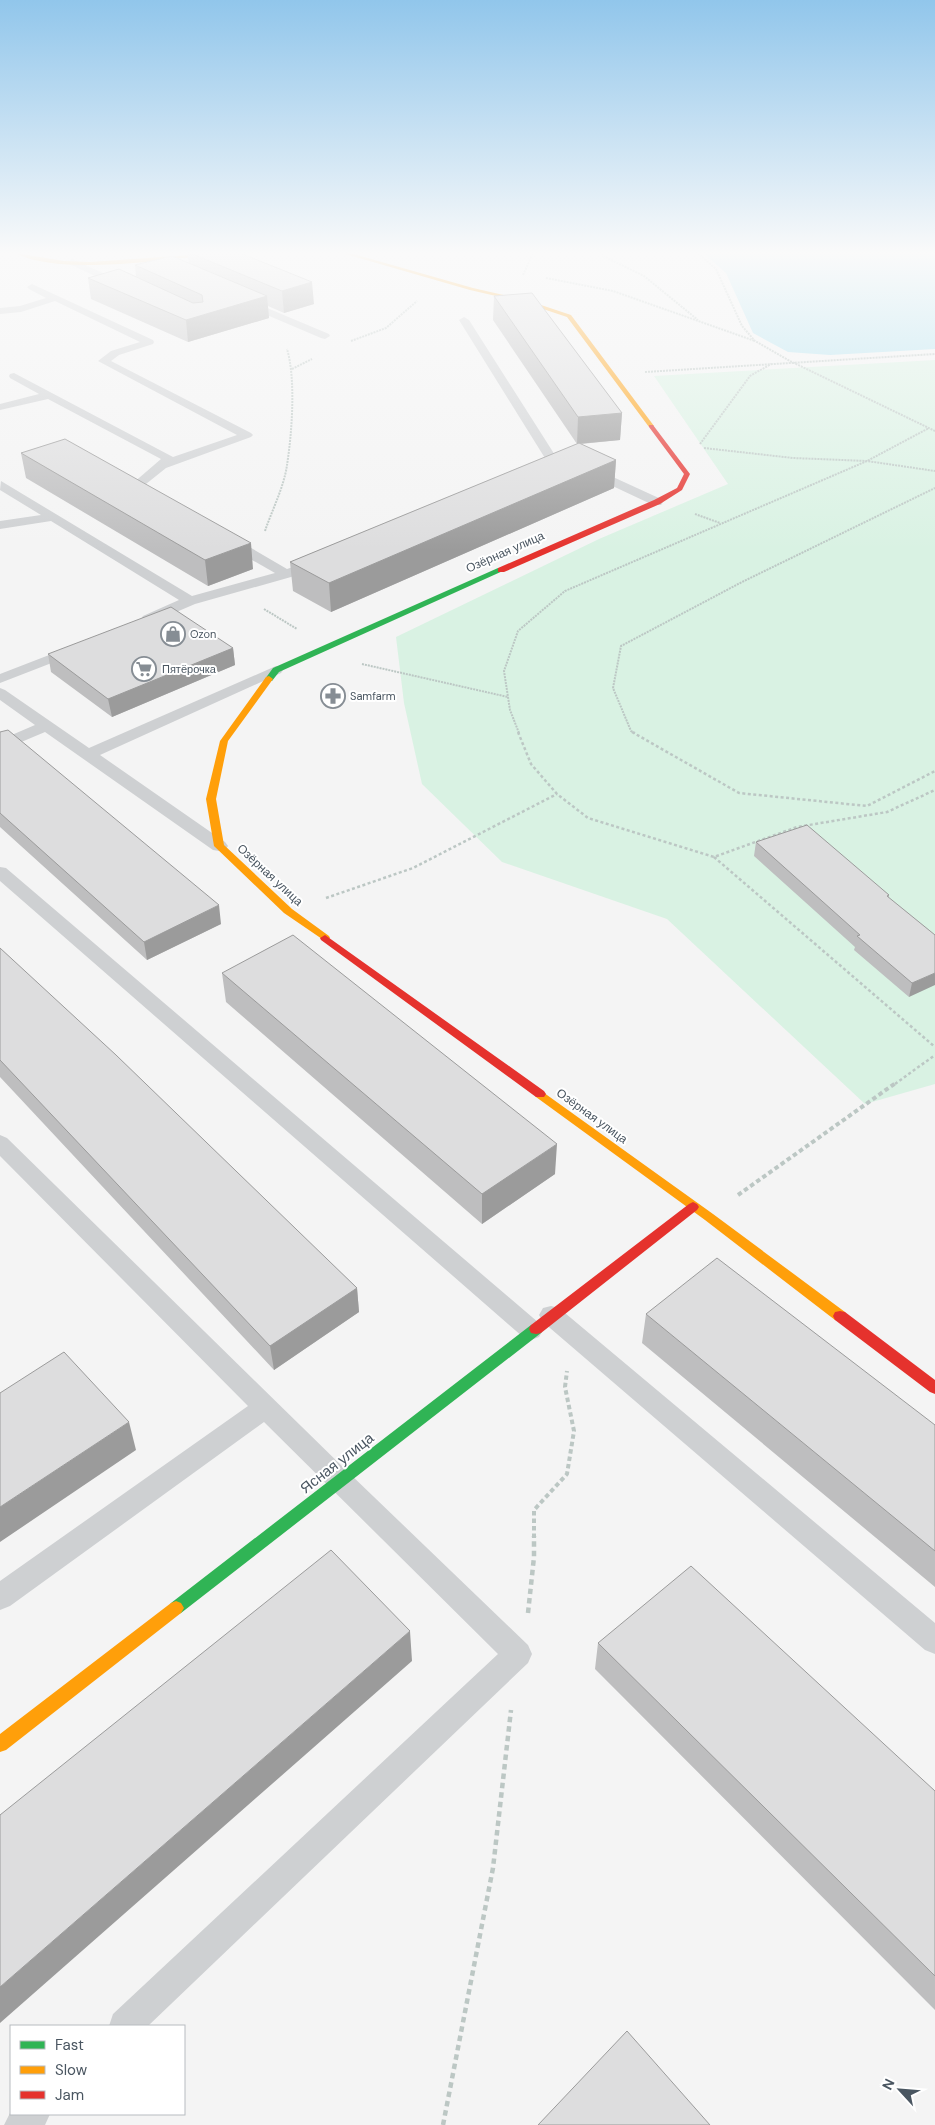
<svg xmlns="http://www.w3.org/2000/svg" width="935" height="2125" font-family="'DM Sans',sans-serif">
<rect width="100%" height="100%" fill="#f4f4f4"/>
<path fill="#d9f2e3" d="M935,360v724l-70,20 -198,-185 -165,-57 -80,-78 -18,-81 -8,-66 203,-98 129,-55 -74,-108z"/>
<path fill="#aee2f0" d="M703,253h232v96l-105,6 -42,-3 -35,-19 -27,-60z"/>
<g fill="none" stroke-linecap="round" stroke-linejoin="round">
<path stroke="#bcc7c4" stroke-width="2" stroke-dasharray="2 1" stroke-linecap="butt" d="M603,253v3l41,20 54,44
M698,253l18,16 26,57 13,15 35,20 145,70
M523,275l10,-22
M546,278l67,13 142,50
M351,341l35,-13 31,-27
M292,369l20,-10
M645,372l290,-18
M700,444l50,-68 21,-12
M704,448l89,10 74,3 68,10
M695,514l25,9
M265,531c7,-21 19,-44 22,-66 5,-32 9,-86 0,-116
M264,609l33,20
M362,664l146,33
M519,733l-9,-23 -6,-39 14,-40 47,-40 302,-130 62,-33
M635,733l-4,-2 -18,-43 8,-42 121,-64 193,-94"/>
<path stroke="#bcc7c4" stroke-width="2.5" stroke-dasharray="3 2.5" stroke-linecap="butt" d="M518,732l13,32 26,30 31,24 126,39 83,-30 90,-15 48,-22
M632,732l107,61 128,13 68,-35
M714,857l221,190
M326,898l87,-30 144,-74
M895,1084l40,-29"/>
<path stroke="#bcc7c4" stroke-width="4" stroke-dasharray="4.5 3" stroke-linecap="butt" d="M738,1195l159,-113
M534,1538v-28l33,-36 7,-43 -9,-44 2,-16"/>
<path stroke="#bcc7c4" stroke-width="4.5" stroke-dasharray="5.5 4" stroke-linecap="butt" d="M528,1613l6,-56v-21
M443,2125l50,-257 18,-158"/>
<path fill="#ced0d2" fill-rule="evenodd" d="M72,259l53,24 2,2 -5,3 -3,-1 -50,-23 -2,-2z
M32,284l121,56 1,2 -1,2 -34,11 -8,6 140,72 2,2 -2,2 -85,31 -20,16 17,12 -6,4 -25,-16 29,-25 -113,-60 -48,11v-6l39,-10 -29,-16 -1,-2 1,-2 4,-1 159,84 64,-22 -139,-74 13,-10 29,-9 -85,-41 -34,11 -21,2v-6l20,-2 26,-8 -17,-9 -2,-2z
M243,298l86,36 1,2 -5,3 -4,-1 -82,-35 -1,-2z
M464,317l5,3 91,143 -2,3 -4,1 -6,-4 -89,-143z
M589,466l72,33 2,3 -2,3h-8l-68,-32 -2,-3z
M1,481l191,115 83,-23 -51,-29 -2,-3 2,-3h10l53,31 30,-10 7,4 -2,3 -31,11 -96,27 -42,18h-10l-2,-3 2,-3 36,-16 -128,-79 -51,8v-8l41,-6 -41,-25z
M75,645l5,1 2,3 -2,3 -80,31v-9z
M276,666l5,1 2,3 -2,3 -181,82 125,87 3,4 -3,4 -6,1 -6,-1 -168,-118 -45,19v-11l35,-15 -35,-25v-12l5,2 84,58z
M0,867l6,1 533,455 4,7 -4,7 -8,3 -8,-3 -523,-456z
M0,1135l7,3 341,334 180,173 4,9 -4,9 -380,363h-39l4,-12 385,-360 -234,-232 -254,184 -10,4v-29l248,-175 -248,-250z
M551,1306l8,2 376,315v31l-10,-4 -382,-328 -4,-7 4,-7z
M11,2111v3h39l-5,11h-41z"/>
<path fill="#30b455" fill-rule="evenodd" d="M498,568l7,2 -226,102 -7,9h-6l-1,-2 8,-11z
M536,1324l5,1 2,4 -2,4 -360,280 -5,2 -5,-2 -3,-5 3,-5 360,-278z"/>
<path fill="#ff9f0a" fill-rule="evenodd" d="M15,253l49,8 26,1 130,-9c-10,5 -27,4 -38,5 -42,5 -130,15 -167,-5z
M342,253h8l123,35 53,12 45,15 83,111 -5,1 -82,-110 -45,-15 -52,-12z
M269,676l4,3 -45,62 -12,58 8,46 68,64 37,27 1,2 -5,3 -41,-28 -70,-67 -8,-47 14,-58 46,-64z
M540,1090l173,124 132,98 2,4 -2,4 -5,1 -5,-1 -130,-100 -169,-123 -2,-3 2,-3z
M176,1601l5,2 3,5 -3,5 -175,137 -6,2v-18l171,-131z"/>
<path fill="#e5322d" fill-rule="evenodd" d="M649,425h4l37,49 -8,16 -22,14 -156,68h-6v-4l156,-68 23,-12 7,-14 -35,-47z
M325,935l219,156 2,3 -2,3h-8l-215,-157 -1,-2z
M693,1202l4,2 2,3 -2,3 -156,123 -5,1 -5,-1 -2,-4 2,-4 158,-121z
M840,1311l5,1 90,68v14l-5,-2 -95,-72 -2,-4 2,-4z"/>
</g>
<path fill="#bebebf" d="M187,253h53l74,51 -30,9 -16,-7 1,12 -81,24 -97,-43 -3,-21 48,-1 -1,-12 54,-2z
M494,296l128,117 -2,27 -39,4 35,16 -2,28 -283,124 -38,-21 -3,-29 287,-118 -84,-124z
M21,453l232,116 -45,17 -182,-108z
M233,648l2,17 -123,52 -61,-45 -3,-18z
M0,732l221,192 -74,36 -147,-133z
M756,842l133,53v3l46,37 -26,62 -55,-47 1,-3 -101,-91z
M0,948l357,340 2,24 -85,58 -274,-293z
M222,973l333,201 -73,50 -256,-222z
M646,1314l289,111v162l-293,-244z
M598,1643l337,148v219l-340,-341z"/>
<path fill="#9b9b9b" d="M312,282l2,22 -30,9 -2,-22z
M267,296l2,22 -81,24 -2,-22z
M622,413l-2,27 -43,4 1,-27z
M616,460l-2,28 -283,124 -2,-29z
M251,543l2,26 -45,17 -3,-26z
M233,648l2,17 -123,52 -4,-18z
M219,905l2,19 -74,36 -3,-18z
M935,973v12l-26,12 3,-14z
M557,1144l-2,30 -73,50v-30z
M357,1288l2,24 -85,58 -4,-24z
M129,1422l7,28 -136,92v-35z
M410,1631l2,30 -412,362v-36z"/>
<path fill="#ddddde" stroke="#9b9b9b" d="M190,253h50l72,29 -30,9z
M172,256l95,40 -81,24 -98,-42 31,-9 74,34 10,-1 -1,-7 -67,-30z
M532,293l90,120 -44,4 -84,-121z
M65,439l186,104 -46,17 -184,-107z
M579,443l37,17 -287,123 -39,-21z
M171,607l62,41 -125,51 -60,-45z
M8,730l211,175 -75,37 -144,-129v-81z
M807,825l82,70 -2,1 48,39v38l-23,10 -55,-47 3,-1 -104,-93z
M293,935l264,209 -75,50 -260,-221z
M0,948l116,107 241,233 -87,58 -270,-286z
M717,1258l218,167v126l-289,-237z
M64,1352l65,70 -129,85v-114z
M331,1550l79,81 -410,356v-172z
M691,1566l244,225v185l-337,-333z
M627,2031l83,94h-172z"/>
<linearGradient id="sky" x2="0" y2="1"><stop stop-color="#91c6eb"/><stop offset="0.46" stop-color="#fafafa"/><stop offset="1" stop-color="#fafafa" stop-opacity="0"/></linearGradient>
<rect width="935" height="550" fill="url(#sky)"/>
<defs>
<symbol id="shop-ring" viewBox="-11 -11 22 22"><circle r="9.5" fill="#fff" stroke="#868d94" stroke-width="1.5"/><path d="M-5-2.5h2.3a2.7 3.5 0 0 1 5.4 0H5L5.5 6h-11ZM-1.5-2.5h3a1.5 2.3 0 0 0-3 0Z" fill="#868d94"/></symbol>
<symbol id="supermarket-ring" viewBox="-11 -11 22 22"><circle r="9.5" fill="#fff" stroke="#868d94" stroke-width="1.5"/><path d="M-6-5.5h2.5l.6 2H6L4.5 2H-2.5L-4.4-4H-6ZM-1.5 3.2a1.3 1.3 0 1 0 .1 0ZM3 3.2a1.3 1.3 0 1 0 .1 0Z" fill="#868d94"/></symbol>
<symbol id="pharmacy-ring" viewBox="-11 -11 22 22"><circle r="9.5" fill="#fff" stroke="#868d94" stroke-width="1.5"/><path d="M-2-6h4v4h4v4h-4v4h-4v-4h-4v-4h4Z" fill="#868d94"/></symbol>
</defs>
<g fill-rule="evenodd">
<use href="#shop-ring" x="159" y="620" width="28" height="28"/>
<use href="#supermarket-ring" x="130" y="655" width="28" height="28"/>
<use href="#pharmacy-ring" x="319" y="682" width="28" height="28"/>
</g>
<g text-anchor="middle" dominant-baseline="central" stroke-width="4" stroke-linejoin="round" paint-order="stroke">
<g font-size="11" fill="#4a5661" stroke="#fff" text-anchor="start">
<text x="190" y="634">Ozon</text>
<text x="162" y="669">Пятёрочка</text>
<text x="350" y="696">Samfarm</text>
</g>
<g font-size="12" fill="#4a5661" stroke="#fff">
<text transform="translate(505 552) rotate(-24)">Озёрная улица</text>
<text transform="translate(270 875) rotate(43)">Озёрная улица</text>
<text transform="translate(592 1116) rotate(36)">Озёрная улица</text>
</g>
<g font-size="15" fill="#4a5661" stroke="#fff">
<text transform="translate(337 1463) rotate(-38)">Ясная улица</text>
</g>
</g>
<rect x="10" y="2025" width="175" height="90" fill="#ffffff" stroke="#b7bbc0"/>
<rect x="20" y="2041" width="25" height="8" fill="#30b455" stroke="#b7bbc0"/>
<text x="55" y="2050" font-size="15" fill="#4a5661">Fast</text>
<rect x="20" y="2066" width="25" height="8" fill="#ff9f0a" stroke="#b7bbc0"/>
<text x="55" y="2075" font-size="15" fill="#4a5661">Slow</text>
<rect x="20" y="2091" width="25" height="8" fill="#e5322d" stroke="#b7bbc0"/>
<text x="55" y="2100" font-size="15" fill="#4a5661">Jam</text>
<g transform="translate(900 2090) rotate(296)" stroke="#ffffff" stroke-width="4" paint-order="stroke">
<path d="M0-4L9 19L0 12L-9 19Z" fill="#4a5661"/>
<text y="-8" font-size="14" font-weight="bold" text-anchor="middle" fill="#4a5661">N</text>
</g>
</svg>
